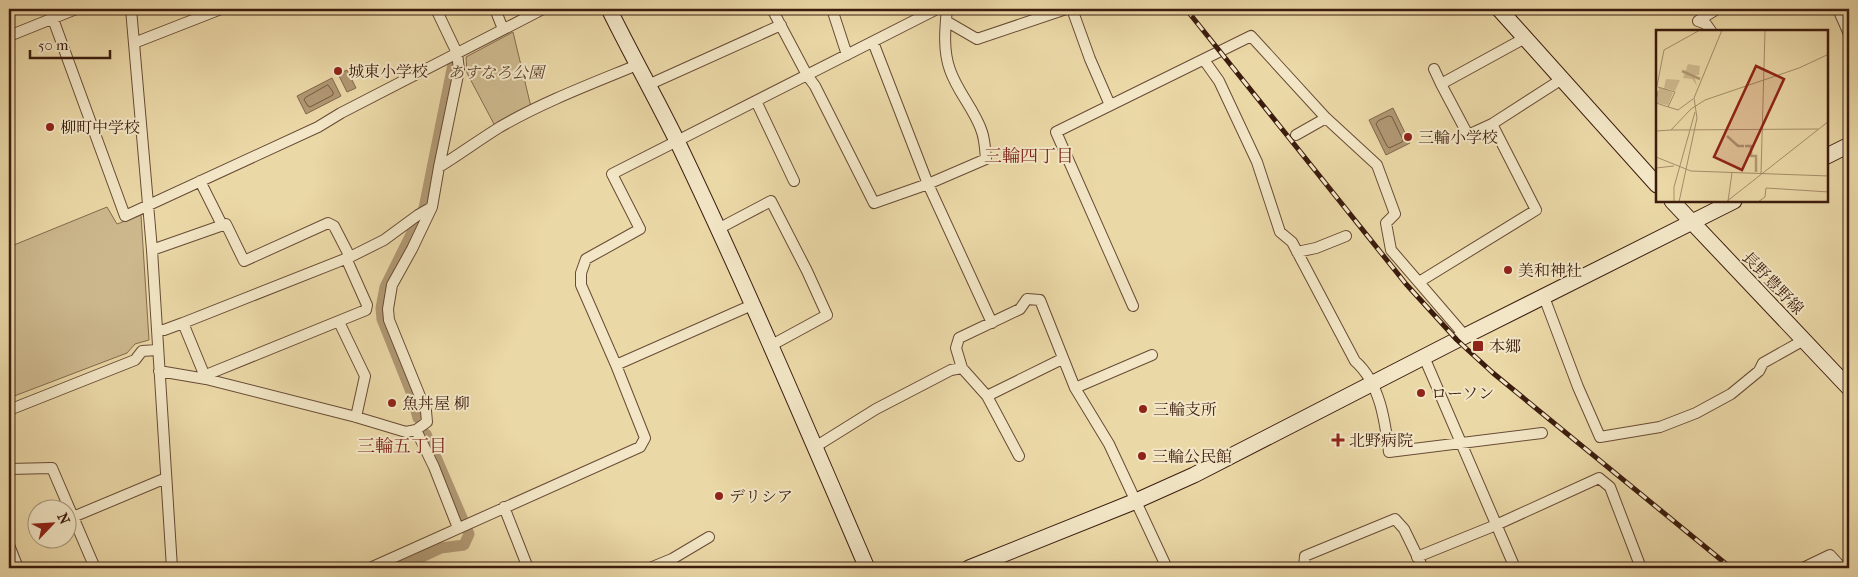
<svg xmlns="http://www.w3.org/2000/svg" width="1858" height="577" font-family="'IM FELL French Canon','Noto Serif JP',serif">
<rect width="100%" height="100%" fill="#ebd8a7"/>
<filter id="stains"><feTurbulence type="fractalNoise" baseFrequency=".004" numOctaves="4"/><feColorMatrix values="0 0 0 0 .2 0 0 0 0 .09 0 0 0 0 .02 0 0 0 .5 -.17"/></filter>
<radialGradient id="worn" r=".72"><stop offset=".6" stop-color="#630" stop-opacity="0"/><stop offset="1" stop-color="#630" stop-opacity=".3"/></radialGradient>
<path fill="#cdb88d" stroke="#846a4e" d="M513,32l18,75 -36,19 -28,-53 -1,-16z
M107,207l10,17 24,-9 8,125 -14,4 -8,9 -118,45v-151z"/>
<path fill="#b09873" stroke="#82664b" d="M347,70l9,18 -9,4 -9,-18z
M332,78l9,18 -35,18 -9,-18z
M1393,108l17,35 -24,12 -17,-35z"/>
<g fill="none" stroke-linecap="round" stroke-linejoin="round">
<path stroke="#765a40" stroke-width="1" d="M328,85l5,7v3l-23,12 -2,-1 -4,-6 1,-2z
M1389,116l3,1 11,23 -1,2 -13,6 -2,-2 -11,-22 2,-3z"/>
<path stroke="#b09873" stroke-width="11" d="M418,418l-7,-26 -29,-73 -1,-11 4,-21 39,-79 29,-144
M398,568l43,-20 23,-3 5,-11 -43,-100"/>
<defs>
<path id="street" d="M131,9l21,241 20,318
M495,9l8,20
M772,9l35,66 8,11 59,117 54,-19 58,-25c-1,-9 -1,-18 -4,-27 -7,-22 -24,-39 -32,-62 -7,-19 -5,-41 -3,-61
M832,9l15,46
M1072,9l18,50 20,46
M1838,9l11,25
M53,19l72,197 193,-89 23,-14 202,-104
M946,21l31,18 89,-30
M1698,21l19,-12
M1698,21l8,3 5,7
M9,36l67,-27
M873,42l55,142 64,139
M134,43l87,-34
M1204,60l15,21 38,81 23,70 12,10 63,119c25,22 30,60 34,91l153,-19
M1434,69l7,15 84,-46
M1441,84l27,51 24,-11 70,-45
M648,85l133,-60
M756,101l38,80
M1296,135l30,-17
M439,167c21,-13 40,-27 61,-40 43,-25 91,-43 137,-62
M200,181l22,44
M718,229l53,-28 36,70 20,44 -57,31
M152,250l74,-26 18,37 84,-38 6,3 16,31
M1297,252l19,-4 30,-12
M1419,282l117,-72 -44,-86
M1544,297l34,90 22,50 60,-10 36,-14 35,-19 28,-23 4,-8 41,-23
M1133,306l-77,-174 195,-96 75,82 51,47 18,49 -9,9 5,27 74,86
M339,322l26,54 -9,41
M183,323l23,56
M157,330h7l19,-7 167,-66 34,-17 34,-25 14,-8
M1424,357l91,211
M616,365l136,-60
M962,368l-6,-20 3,-10 61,-29 7,-10 13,1 35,88 34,56 58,124
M159,371l47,8 150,38 50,15 10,-2 11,-8 -1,-11 -37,-91 -1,-11 4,-24 20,-36 20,-42 7,-40 20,-97 -2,-17 -21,-44
M206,375l160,-65 1,-5 -21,-47
M1075,388l77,-33
M987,396l75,-37
M9,410l126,-50 7,-9 15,-1
M416,430l18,37 24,61
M815,447l61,-38 75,-39 11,-2 25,28 32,60
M9,469l43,-1 43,100
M504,507l24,61
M73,517l93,-39
M9,545l9,23
M1417,557l79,-32 103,-47 11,9 31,81
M370,568l270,-121 5,-9 -29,-73 -35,-80v-12l5,-14 54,-30 -28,-55 325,-165
M650,568l22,-9 37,-22
M1304,568l1,-12 90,-37 9,10 19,39
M1803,568l27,-13 12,13"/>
<path id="secondary" d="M609,9c22,45 47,89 69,134 67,140 128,283 189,425
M1499,9l158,176
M1827,156l22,-11
M1672,201l177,187
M969,568l167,-67 58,-26 257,-132 283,-142"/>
</defs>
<use href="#street" stroke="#684b34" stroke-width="12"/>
<use href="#secondary" stroke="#3c1c0e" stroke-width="17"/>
<use href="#street" stroke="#f2e6c6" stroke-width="10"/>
<use href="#secondary" stroke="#f2e6c6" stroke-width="15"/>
<defs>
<path id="rail" d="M1186,9l220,275 51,56 36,33 238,195"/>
</defs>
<use href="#rail" stroke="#3c1c0e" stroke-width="5"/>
<use href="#rail" stroke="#f2e6c6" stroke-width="3" stroke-dasharray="9" stroke-linecap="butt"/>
</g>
<g fill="#8f2418" stroke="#f2e6c6" stroke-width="2">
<circle cx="338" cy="71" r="5"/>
<circle cx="50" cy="127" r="5"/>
<circle cx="1408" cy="137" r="5"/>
<circle cx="1508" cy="270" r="5"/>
<rect x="1472" y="340" width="12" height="12" rx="2.5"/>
<circle cx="1421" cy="393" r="5"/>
<circle cx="392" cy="403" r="5"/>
<circle cx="1143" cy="409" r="5"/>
<path d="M1335.5 432.5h5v5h5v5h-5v5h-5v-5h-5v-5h5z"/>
<circle cx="1142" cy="456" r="5"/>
<circle cx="719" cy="496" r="5"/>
</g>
<g text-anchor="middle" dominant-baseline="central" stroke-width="4" stroke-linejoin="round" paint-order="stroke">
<g font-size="16" fill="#3c1c0e" stroke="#f2e6c6" text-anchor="start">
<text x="348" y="71">城東小学校</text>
<text x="60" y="127">柳町中学校</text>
<text x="1418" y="137">三輪小学校</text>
<text x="1518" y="270">美和神社</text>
<text x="1489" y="346">本郷</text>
<text x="1431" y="393">ローソン</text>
<text x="402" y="403">魚丼屋 柳</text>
<text x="1153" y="409">三輪支所</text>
<text x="1349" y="440">北野病院</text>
<text x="1152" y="456">三輪公民館</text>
<text x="729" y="496">デリシア</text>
</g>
<g font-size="16" font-style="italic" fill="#60432e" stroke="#f2e6c6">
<text x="496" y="72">あすなろ公園</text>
</g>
<g font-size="16" fill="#3c1c0e" stroke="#f2e6c6">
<text transform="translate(1773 283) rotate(46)">長野豊野線</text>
</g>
<g font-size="18" fill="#7a1f14" stroke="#f2e6c6">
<text x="1029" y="156">三輪四丁目</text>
<text x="402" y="446">三輪五丁目</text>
</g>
</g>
<g transform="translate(1656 30)">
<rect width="172" height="172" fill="#ebd8a7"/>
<path d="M32,34l12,2 -1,9h-5l3,11 -5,-7 -9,-1zM10,49l14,1 -5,11 -10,-3 8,5 -5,12 -11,-2 2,-15h5z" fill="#cdb88d"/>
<path fill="none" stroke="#b09873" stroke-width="2.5" d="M26,41l18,8M71,106l11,10h6M89,116h6v10h5v16"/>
<path fill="none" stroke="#a58d6a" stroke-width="1" d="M2,57l17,5 -7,15M0,61l8,-41 36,-20M2,61l-2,12 22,7 15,-11M15,100l147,-1M0,101l15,-1 20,-21 14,-9 94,-32 30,-14M0,127l35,14 138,5M0,138l18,-2M105,144l4,-144M72,171l4,-28M18,172v-15l21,-75M23,172l18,-84 -3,-20 28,-68M70,172l103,-81M102,172l7,-5 1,-9 63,4"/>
<path fill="#8f2418" fill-opacity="0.15" stroke="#8f2418" stroke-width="2.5" d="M100,36l28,13 -42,91 -28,-13z"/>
<rect width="172" height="172" fill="none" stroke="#3c1c0e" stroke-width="2.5"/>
</g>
<rect width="1858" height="577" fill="none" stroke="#ebd8a7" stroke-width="30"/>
<rect x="10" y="10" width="1838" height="557" fill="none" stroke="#3c1c0e" stroke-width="2.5"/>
<rect x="15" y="15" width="1828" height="547" fill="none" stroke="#3c1c0e"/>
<g transform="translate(52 524) rotate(65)"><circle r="24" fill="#f2e6c6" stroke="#a9957c"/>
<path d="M0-4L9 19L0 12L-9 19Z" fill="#8f2418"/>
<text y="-8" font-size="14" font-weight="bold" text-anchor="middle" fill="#3c1c0e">N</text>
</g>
<path d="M30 50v8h80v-8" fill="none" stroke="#3c1c0e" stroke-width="2.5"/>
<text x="38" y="50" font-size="15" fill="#3c1c0e" stroke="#f2e6c6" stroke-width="4" paint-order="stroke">50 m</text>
<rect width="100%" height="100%" filter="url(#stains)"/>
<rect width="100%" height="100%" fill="url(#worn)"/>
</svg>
